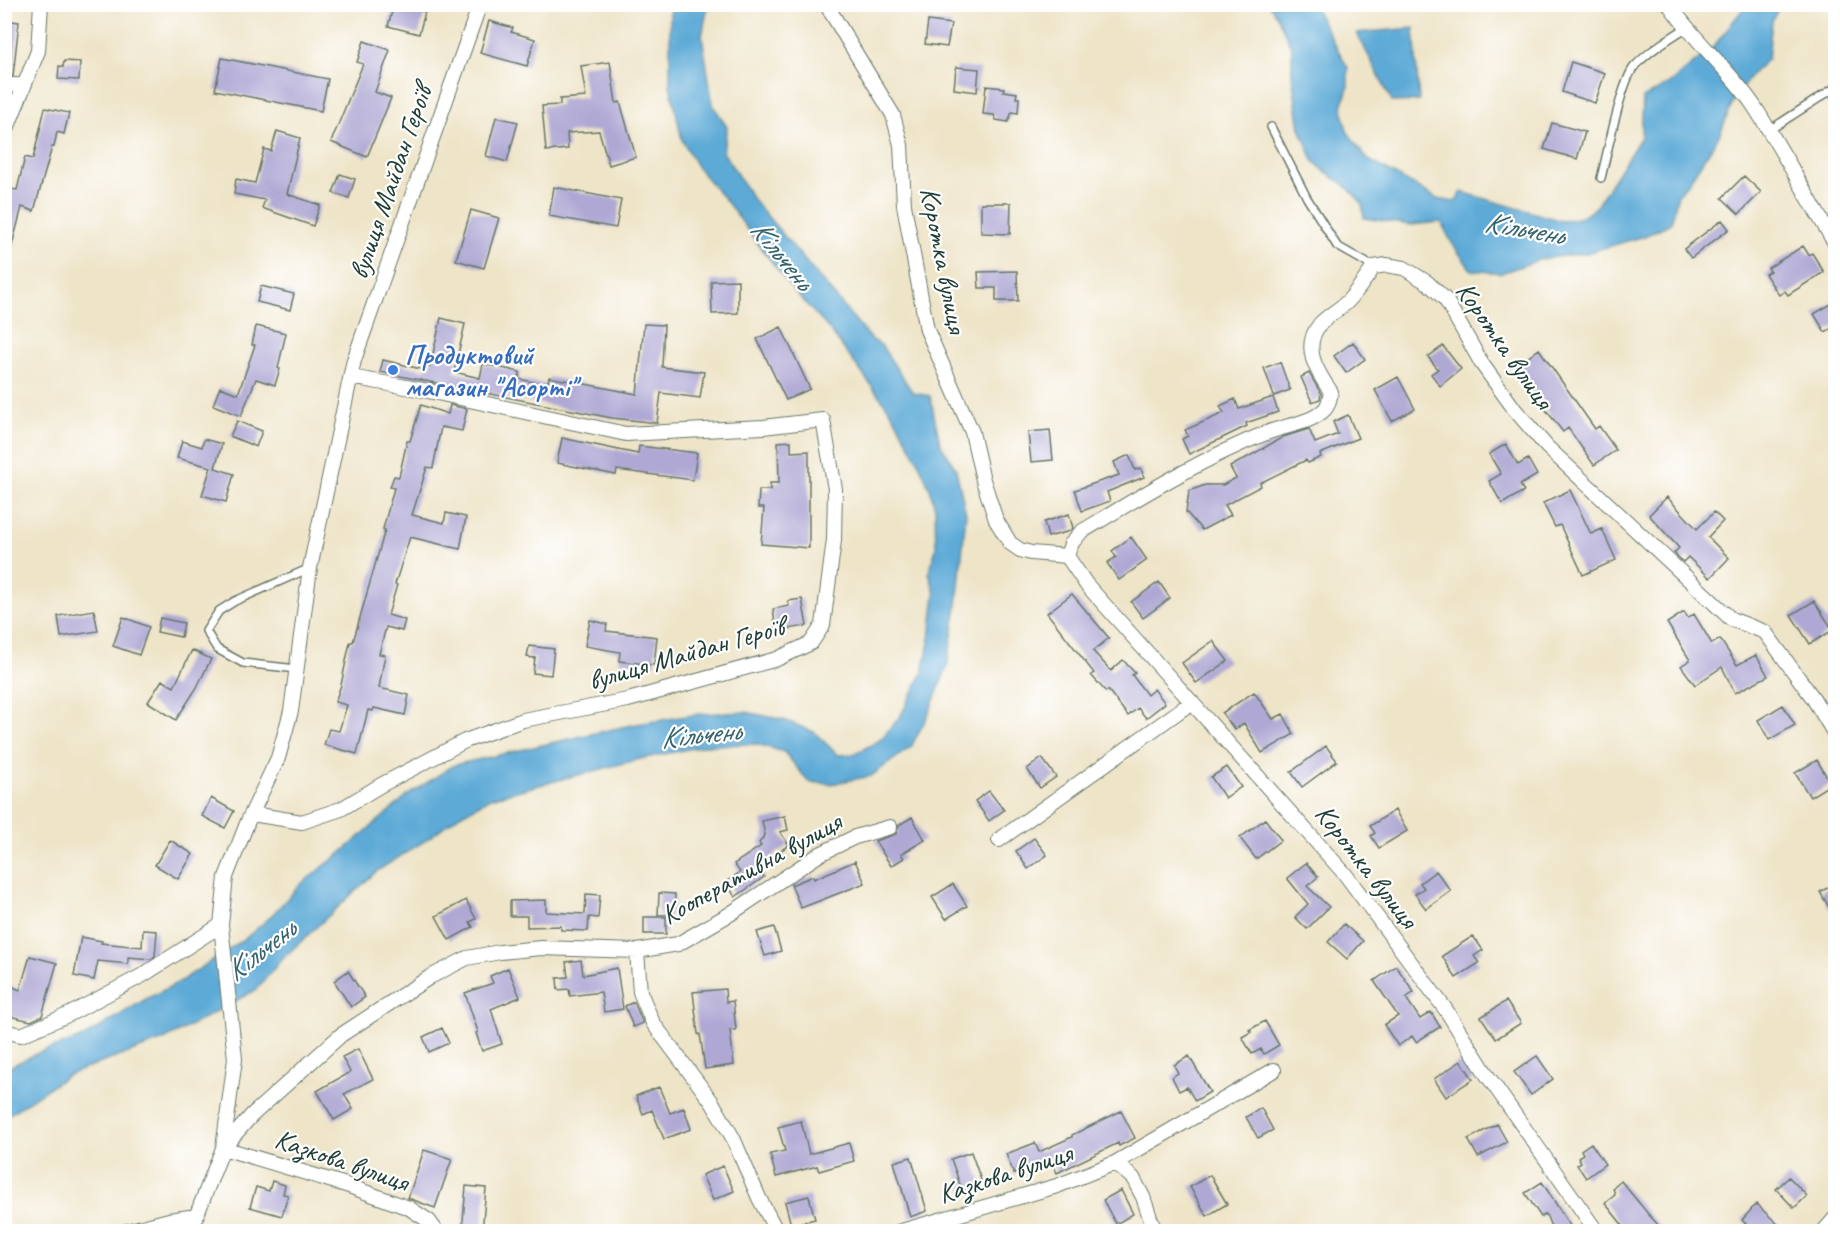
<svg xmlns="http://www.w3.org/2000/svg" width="1840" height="1236" font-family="Caveat,sans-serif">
<rect width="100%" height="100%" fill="#fff"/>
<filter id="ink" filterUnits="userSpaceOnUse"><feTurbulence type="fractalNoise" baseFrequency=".0167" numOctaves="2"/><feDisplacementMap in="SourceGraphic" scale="12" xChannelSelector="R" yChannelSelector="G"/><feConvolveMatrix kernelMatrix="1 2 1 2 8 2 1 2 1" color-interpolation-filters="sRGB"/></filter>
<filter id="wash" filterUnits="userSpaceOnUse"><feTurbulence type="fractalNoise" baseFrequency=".008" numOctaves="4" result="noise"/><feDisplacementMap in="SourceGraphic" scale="24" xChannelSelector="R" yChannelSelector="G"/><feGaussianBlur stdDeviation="1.35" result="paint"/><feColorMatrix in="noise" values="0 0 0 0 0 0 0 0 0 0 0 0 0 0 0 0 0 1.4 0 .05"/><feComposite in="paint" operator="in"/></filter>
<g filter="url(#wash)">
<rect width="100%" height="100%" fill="#eee4c8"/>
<path fill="#5daad7" stroke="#3e7486" stroke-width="1.5" d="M670,5h38l-6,31 11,69 14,22 -4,25 29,46 119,141 10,6 32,48 17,3 10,47 16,26 10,45 -9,92 -10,61 -18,46 -18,34 -40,29 -40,8 -22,-2 -25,-30 -27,-8 -50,1 -67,14 -150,39 -30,17 -37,27 -46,29 -96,89 -25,30 -92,50 -96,35 -63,42v-48l33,-16 46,-16 62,-38 35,-18 65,-43 22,-19 33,-35 40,-31 67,-58 46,-30 177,-40 68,-11 47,-2 38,8 30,12 24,23 17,-1 25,-14 20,-23 23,-45 7,-34 5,-45 -6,-20 7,-25 -1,-40 -5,-19 -13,-30 -25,-46 -64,-85 -39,-43 -62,-83 -29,-34 -16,-28 -12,-55z
M1269,5h44l35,63v20l-6,19 5,24 20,28 71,40 17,3 7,-10 100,29 20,-4 13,-9 46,-71 2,-39 26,-14 45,-38 32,-41h34l-8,16 -4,38 -14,13 -19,25 -16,39 -30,46 -11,12 -7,29 -26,13 -59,17 -44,6 -41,14 -30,-3 -19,-27 -11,-21 -30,3 -47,-7 -2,-15 -18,-19 -18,-11 -13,-13 -13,-32 -8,-52v-27l-15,-33z
M1414,28l5,73 -27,1 -35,-69z"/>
<g id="blocks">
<path fill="#afa8d4" d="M394,4l31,8 -6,22 -31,-8z
M4,20l15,2 -6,54h-9z
M489,21l24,7 -2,4 24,7 -8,27 -47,-13z
M928,21l23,3 -4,23 -22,-3z
M364,41l26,9 -15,42 16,6 -24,59 -36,-15 32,-78 -6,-2z
M222,58l106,21 -7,32 -106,-21z
M64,61l16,1 -1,18 -21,-1 1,-13 4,1z
M610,62l6,41 4,-1 16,55 -27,8 -10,-34 -32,2 1,16 -22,2 -4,-45 18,-1v-6l26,-2 -5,-31z
M1571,62l34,11 -10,30 -33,-11z
M956,67l23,2 -2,23 -23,-3z
M986,86l18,2 -1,3 14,2 -1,5h3l-1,15 -6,-1 -4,10 -12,-2 -2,-5 -11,-1z
M45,108l24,5 -5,21 -7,-2 -3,15h-2l-18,64 -12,-4 -13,50 -5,-1v-43l7,-24 6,1 8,-33 8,2z
M496,117l22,5 -11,40 -21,-6z
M1552,123l33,9 -8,27 -33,-10z
M277,131l23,7 -13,56 33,11 -7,21 -51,-18 3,-8 -31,-6 2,-15 19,4 9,-34 7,2z
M340,174l15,5 -6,19 -16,-5z
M1744,176l17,16 -22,22 -17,-16z
M554,187l67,13 -5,28 -67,-12z
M981,203h30l-1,31 -29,-1z
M471,210l28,8 -15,50 -28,-8z
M1722,220l7,9 -38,29 -7,-9z
M1803,246l6,9 3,-2 12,19 -36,23 -3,-4 -6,4 -14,-21 5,-3 -2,-3z
M1017,271l1,30h-22v-13h-17l-1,-16z
M738,280v33l-26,1 -1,-33z
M261,286l33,8 -4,16 -33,-8z
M1836,301v25l-11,6 -11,-18z
M441,318l24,6 -11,48 26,6 3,-14 37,8 -1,7 28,6 2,-8 88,17 7,-70 20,1 -2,42 42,5 -4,26 -39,-5 -4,30 -45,-5 -232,-46 3,-12 42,10 1,-4 4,1z
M256,326l30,7 -8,35 2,1 -5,16 -19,-6 -15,37 -28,-11 7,-18 18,7 17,-49h-3z
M781,327l29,62 -24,11 -29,-61z
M1353,342l12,17 -19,14 -12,-17z
M1443,346l18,23 -21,17 -9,-12 7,-5 -10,-12z
M1539,349l56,80 4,-3 17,24 -22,15 -26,-37 -5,4 -20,-26 2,-2 -28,-38z
M1280,362l10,28 -16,6 -10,-28z
M1309,373l12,21 -1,5 -8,3 -11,-25z
M1398,377l17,32 -23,12 -17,-31z
M1273,397l5,15 -32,11 1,3 -58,28 -7,-15 6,-3 -3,-6 39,-17 -4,-7 15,-7 4,10z
M421,405l27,9 2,-9 17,4 -5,22 -21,-4 -8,41 -6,-1 -15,48 32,8 2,-10 20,4 -6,32 -50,-12 -15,47 2,1 -9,30 17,5 -3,11 -16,-4 -7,27 6,1 -6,33 30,7 -4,20 -31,-7 -1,3 -5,-1 -11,44 -33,-9 5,-16 10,2 8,-26 -12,-3 6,-17 9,-43h3l32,-112 -2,-1 11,-41 -4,-1 4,-11 5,1 8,-36h3z
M1348,415l10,23 -38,16 1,3 -13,6 -2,-3 -46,23 1,3 -36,19 6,10 -29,15 -16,-18 3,-21 16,-6h18l13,-7 -6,-11 53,-30 26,-8 6,14 23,-9 -5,-12z
M237,421l25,10 -6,16 -26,-11z
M1050,430l3,30 -22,2 -3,-30z
M562,438l76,16 1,-8 58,7 -4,27 -76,-10 -1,5 -59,-12z
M204,439l18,5 -7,24 19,6 -8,28 -24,-7 9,-28 -34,-9 5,-17 20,6z
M791,441v11l18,-1v97l-48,-4 3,-36h-6l1,-18h11v-7h9l-1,-41z
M1506,444l12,21 10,-6 9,16 -17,10 4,6 -22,13 -13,-23 12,-7 -12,-20z
M1129,455l6,15 6,-2 3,9 -37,15 3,9 -28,10 -7,-21 44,-15 -5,-13z
M1570,490l21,44 11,-5 14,31 -33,15 -23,-50 -5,2 -12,-24z
M1667,497l30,32 17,-17 9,9 -15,16 21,21 -19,20 -22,-21 -5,5 -9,-9 5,-5 -30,-33z
M1069,514l4,14 -3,3 -22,6 -4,-15z
M1131,537l16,23 -28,20 -12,-17 9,-6 -4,-6z
M1159,582l11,16 -27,20 -12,-16z
M1072,594l37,44 -16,13 18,20 12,-11 12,13 -3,2 15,20 7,-6 11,14 -19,15 -8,-10 -10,8 -20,-26 -2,2 -15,-17 3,-2 -47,-60z
M802,599l5,27 -31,5 -3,-22 16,-3 -1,-5z
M1814,601l19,29 -23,14 -19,-29z
M94,610l4,21 -37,6 -3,-21z
M1684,612l4,6 6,-4 18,30 8,-5 17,26 19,-10 12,21 -33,17 -13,-26 -27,18 -14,-19 9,-6 -23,-37z
M123,617l26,10 -10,28 -26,-9z
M160,618l24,5 -3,14 -24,-5z
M590,620l17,4 -1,7 51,6 -3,28 -35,-4 1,-9 -35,-6z
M1213,641l15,20 -32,22 -14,-20z
M529,646l25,3 -3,26 -18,-2 2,-15 -8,-1z
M192,650l19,9 -15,30 -20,31 -28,-18 14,-22 12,7z
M1254,692l19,27 10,-5 11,20 -32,19 -18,-30 -9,7 -13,-17z
M1783,705l12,20 -26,15 -11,-20z
M1326,746l11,15 -35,26 -11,-15z
M1042,758l14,19 -16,11 -13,-19z
M1817,760l14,24 -21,13 -15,-24z
M1227,767l14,20 -16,11 -14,-21z
M989,791l15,19 -15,11 -14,-20z
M211,798l23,13 -9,17 -23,-12z
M1395,810l12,21 -28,17 -8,-12 4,-3 -5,-7z
M785,816l3,14 -8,2 9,13 -32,21 7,11 -29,20 -9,-15 14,-10 -6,-8 27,-18 -2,-3 6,-8 -3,-14z
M912,817l13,23 -24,14 3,4 -13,8 -16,-25 21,-7 3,-9z
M1265,819l16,21 -25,19 -16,-21z
M1034,838l13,17 -19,14 -12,-18z
M170,840l23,14 -15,25 -23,-14z
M855,861l10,22 -64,25 -10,-23 22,-9 1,3z
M1306,863l12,14 -11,9 22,21 -22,22 -12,-12 13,-13 -21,-26z
M1436,871l15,20 -25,18 -11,-15 9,-6 -4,-5z
M1836,883v36l-16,-27z
M953,884l14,22 -21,13 -14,-22z
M659,893l16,1 -1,21h-16z
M586,894l14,1 -2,23 -9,-1 -1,14 -27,-1v-4l-34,1v-11h-17v-15l36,-1v12l39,2z
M466,900l10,19 -6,3 3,5 -24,13 -13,-24z
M644,917h22v17h-22z
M1344,924l19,17 -16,18 -19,-17z
M774,927l7,24 -16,5 -8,-24z
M143,930l14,1 -2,25 -4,3 -23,-2v7l-30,-3 -4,19 -20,-4 7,-39 21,4 -1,2 41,4z
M1473,936l10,14 -9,6 5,7 -23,15 -14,-22z
M30,956l27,7 -15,53 -11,5 -27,-6v-32l16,7z
M581,960l2,15 34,-7 6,41 -19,3 -3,-20 -31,4 -1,-7 -11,1 -1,-12 11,-1 -2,-15z
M1396,966l18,26 -8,6 14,21 11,-7 9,15 -24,15 -4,-6 -14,10 -14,-21 14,-9 -24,-35z
M508,968l12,29 -29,12 11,35 -20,7 -6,-18 2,-1 -13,-39 28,-10 -3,-7z
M348,971l17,26 -14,10 -17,-26z
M725,989l1,13 7,-1 3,29h-6l4,35 -29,4 -5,-35h-2l-5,-42z
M1506,1001l15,22 -25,16 -15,-22z
M634,1002l9,21 -10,4 -8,-21z
M1265,1021l14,24 -15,9 -3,-5 -9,5 -10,-17 9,-5 -2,-2z
M442,1028l7,15 -20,9 -6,-15z
M358,1049l15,30 -29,15 9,15 -19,11 -17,-29 33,-19 -8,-15z
M1189,1056l21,36 -15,9 -8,-14 -8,4 -7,-14 6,-4 -4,-8z
M1537,1056l16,23 -22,16 -17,-23z
M1461,1061l12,18 -27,18 -12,-18z
M659,1087l11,26 14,-5 7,21 -27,10 -12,-29 -9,4 -7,-18z
M1261,1108l12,22 -15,8 -12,-21z
M1121,1111l14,27 -16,8 -1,-3 -61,30 -6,-13 -37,14 -8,-20 29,-11 4,9 33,-15v-2z
M801,1121l8,33 40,-11 5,18 -35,10 -2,-5 -41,11 -6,-23 15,-3 -7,-24z
M1497,1124l10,18 -29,15 -10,-18z
M1591,1143l14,21 -19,14 -9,-13 4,-3 -3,-5 5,-3 -2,-4z
M424,1150l28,9 -17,49 -27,-10z
M971,1152l11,31 -20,7 -11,-31z
M911,1157l16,54 -17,6 -16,-55z
M723,1166l11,25 -21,9 -11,-25z
M1210,1175l17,29 -20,12 -17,-29z
M1789,1177l18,19 -13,12 -18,-19z
M272,1181l13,4 -2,9 5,1 -6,21 -32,-9 6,-20 13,4z
M1621,1181l28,34 16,17h-37l-23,-29 10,-8 -2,-7z
M1542,1182l32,50h-21l-7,-18 -5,3 -16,-24z
M466,1186l20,2 -4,44h-20z
M1121,1190l12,24 -17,10 -13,-24z
M809,1196l6,23 -24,6 -6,-23z
M1756,1204l23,21 -6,7h-19l-12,-12z"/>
</g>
</g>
<g filter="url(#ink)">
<use href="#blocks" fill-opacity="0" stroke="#677768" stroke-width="1.5"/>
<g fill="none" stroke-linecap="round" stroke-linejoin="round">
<defs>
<path id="service" d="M1271,127l36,71 30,48 37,21
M1768,131l68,-44
M1601,178c6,-23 20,-95 33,-111 15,-16 33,-27 52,-39
M297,669l-54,-6 -26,-14 -11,-18 13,-20 16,-10 75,-33"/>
<path id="minor" d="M826,4l67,111 8,30 3,60 23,125 45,102 11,48 13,40 14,23 10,7 11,3 36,3 19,28 259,290 101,136 41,65 110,157
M1669,4c25,37 61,66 85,102 29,45 54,93 82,139
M4,85h20
M4,136l34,-85 3,-47
M1067,556l4,-12 10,-12c60,-36 120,-73 185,-99 19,-8 45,-9 59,-24 4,-4 5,-12 6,-17 -14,-20 -30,-45 -11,-68 8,-9 21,-15 29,-24 9,-10 17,-22 25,-33l12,-2 18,3 24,15 18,17 36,64 33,46 32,37 184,172 34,13 48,66 23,38
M252,814l50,8 39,-13 40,-24 84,-44 58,-21 105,-20 149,-41 34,-16 12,-18 11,-85 1,-51 -12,-69 -60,7 -137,7 -198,-43 -77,-14
M999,840l193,-138
M637,951l3,41 13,31 59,79 21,36 26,60 18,34
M4,1031l17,4 49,-21 73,-39 78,-50
M1115,1163l18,15 10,19 12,35
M123,1232l46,-12 27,-4
M190,1232l33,-84 12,-89 -14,-134 5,-48 22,-56 30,-63 13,-47 19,-143 44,-208 126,-356
M437,1232l-8,-11 -20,-13 -63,-23 -123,-37 29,-33 89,-80 89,-58 37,-19 33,-6 41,-4 96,3 41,-7 52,-30 90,-60 35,-17 35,-10
M898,1232l159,-46 58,-23 159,-93
M1823,1232l13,-15"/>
</defs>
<use href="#service" stroke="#677768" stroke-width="10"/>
<use href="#minor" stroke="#677768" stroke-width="16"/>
<use href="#service" stroke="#fff" stroke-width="7"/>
<use href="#minor" stroke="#fff" stroke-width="14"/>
</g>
</g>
<circle fill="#3f7fe0" stroke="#fff" stroke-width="2" cx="393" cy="370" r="6"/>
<g text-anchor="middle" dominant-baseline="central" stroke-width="4.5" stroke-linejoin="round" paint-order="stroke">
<g font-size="28" fill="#1f3d34" stroke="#fff">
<text transform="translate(390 182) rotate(-71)">вулиця Майдан Героїв</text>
<text transform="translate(944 260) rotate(79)">Коротка вулиця</text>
<text transform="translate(1505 345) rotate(55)">Коротка вулиця</text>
<text transform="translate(686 653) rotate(-16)">вулиця Майдан Героїв</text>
<text transform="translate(1367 866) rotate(52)">Коротка вулиця</text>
<text transform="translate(751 868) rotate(-29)">Кооперативна вулиця</text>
<text transform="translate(342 1160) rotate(19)">Казкова вулиця</text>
<text transform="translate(1005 1173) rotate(-18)">Казкова вулиця</text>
</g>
<g font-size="28" font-weight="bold" fill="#366cbe" stroke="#fff" text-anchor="start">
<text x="405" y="354">Продуктовий<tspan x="405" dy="32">магазин "Асорті"</tspan></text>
</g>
<g font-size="30" font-style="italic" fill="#35636d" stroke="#fff">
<text transform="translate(1524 228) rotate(10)">Кільчень</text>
<text transform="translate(782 254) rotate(51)">Кільчень</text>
<text transform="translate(700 734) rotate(-6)">Кільчень</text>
<text transform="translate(260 950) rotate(-38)">Кільчень</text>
</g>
</g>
<rect width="1840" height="1236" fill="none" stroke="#fff" stroke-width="24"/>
</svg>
